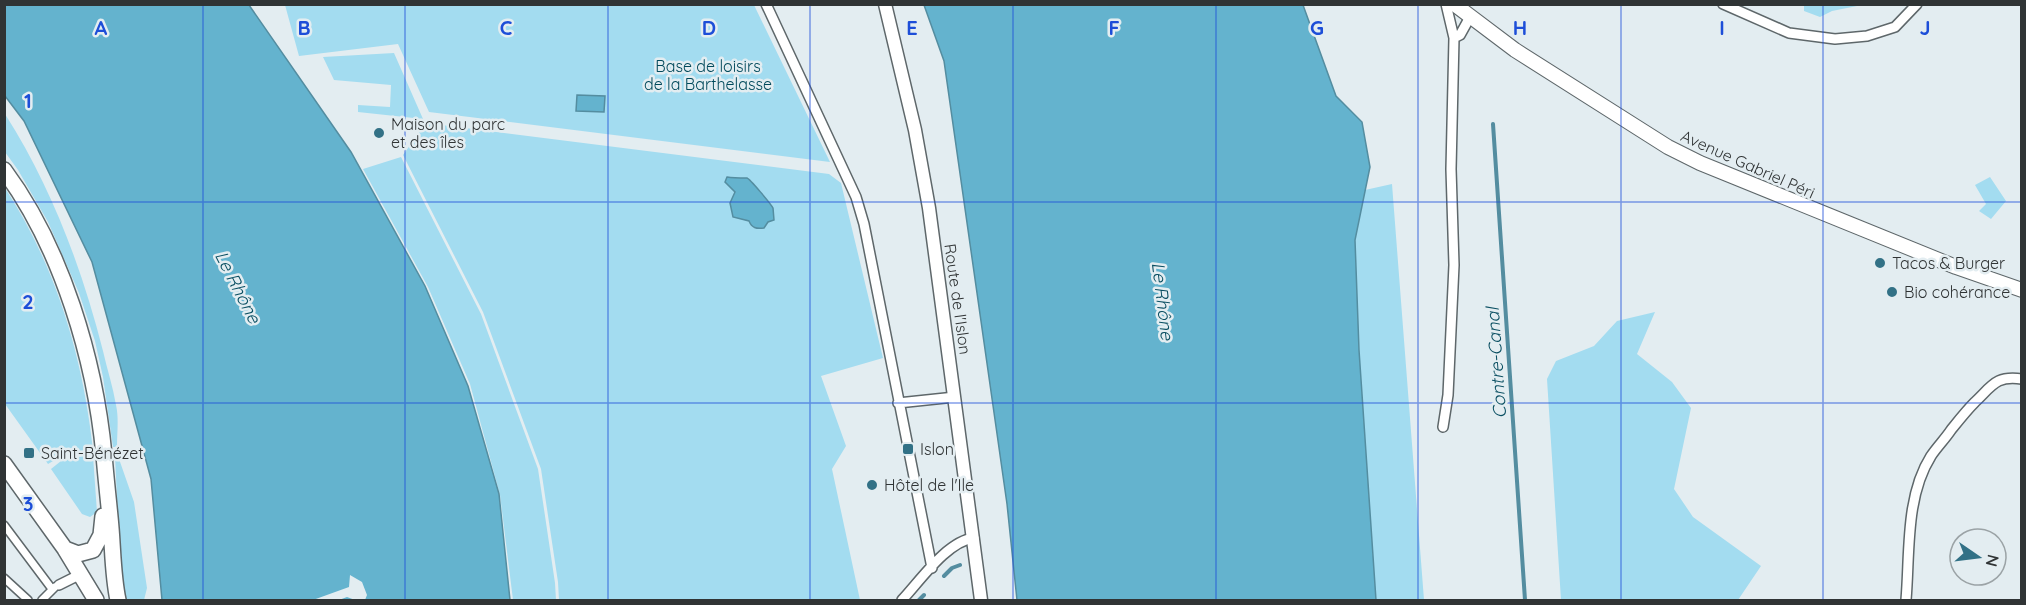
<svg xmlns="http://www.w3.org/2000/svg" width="2026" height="605" font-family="Quicksand,sans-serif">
<rect width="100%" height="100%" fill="#e3edf1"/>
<path fill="#a3dcf0" d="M285,5h469l76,157 -401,-50 -31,-68 -99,12z
M1804,5v-1l58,1 -30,6 -12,6 -16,-6z
M394,53l29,66 -65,-7v-7l32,2 1,-22 -57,-5 -11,-23z
M5,114c46,72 77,154 98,237 4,18 10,36 13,54 3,13 1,28 1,42h-4l-10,-70 -8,-36 -16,-48 -31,-71 -30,-52 -13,-18z
M426,123l403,51 12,9 42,175 -62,18 25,70 -14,23 28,131h-301l-1,-18 -17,-113 -58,-157 -80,-157z
M401,157l80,157 57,155 17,114 1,17h-43l-13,-105 -30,-111 -42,-97 -65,-118z
M1990,177l16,24 -15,18 -12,-8 7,-7 -11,-19z
M1392,184l32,416h-48l-17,-250 -4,-110 10,-50z
M5,188c51,78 78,169 88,262l-2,1 -26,3 -17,10 -43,-60z
M1655,312l-18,42 35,28 19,26 -17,81 19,28 68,49 -23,34h-177l-14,-221 9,-18 38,-15 23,-25z
M87,455l6,1 4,56 -7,5 -8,-3 -31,-45 10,-8z
M115,456h3l16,46 13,86 -3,12h-19l-5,-39z"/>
<path fill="#64b3ce" stroke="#548da0" stroke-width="1.5" d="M5,5h244l102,147 74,134 43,100 31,108 11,106h-348l-11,-121 -59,-217 -68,-141 -19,-25z
M924,5h379l33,91 26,26 8,45 -15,73 4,110 17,250h-359l-10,-96 -63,-443z
M577,95l28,1 -1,16 -28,-1z
M727,177c6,1 14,1 20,1 3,1 24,26 26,30l1,12 -6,2 -4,6c-8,1 -12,0 -15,-7l-16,-4 -3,-14 5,-11 -10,-10z"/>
<path fill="#e3edf1" d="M350,575l12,7 5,13 -2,5h-10l-8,-3 -8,3h-26l36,-13z"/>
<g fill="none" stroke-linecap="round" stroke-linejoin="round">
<path stroke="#548da0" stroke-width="4" d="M1493,124l32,476
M944,576l8,-8 8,-3
M919,600l5,-5"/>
<defs>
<path id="pedestrian" d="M4,525l48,64
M4,578l24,22
M42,600l13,-13"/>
<path id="minor" d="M766,4l90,193 8,27 68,344
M1723,4l66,29 46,6 32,-3 28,-9 22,-23
M1454,38l6,-3 10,-18
M898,403l57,-6
M1443,427l5,-32 6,-130 -3,-96 3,-131 -8,-34
M59,585l22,-11
M902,600c18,-19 45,-59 72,-62
M1906,600c4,-46 -1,-103 25,-144 6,-9 14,-17 20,-26 8,-10 15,-19 24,-28 17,-16 21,-27 47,-23"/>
<path id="tertiary" d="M885,4l30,126 14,78 52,392"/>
<path id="secondary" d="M1454,4l61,46 153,97 32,16 256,104 66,23"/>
<path id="primary" d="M4,170c58,78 91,190 100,285 2,25 5,49 7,73 2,24 2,49 7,72
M4,464l61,85 31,51
M65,549l13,5 15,-4 8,-15 2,-19"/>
</defs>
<use href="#pedestrian" stroke="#5e676a" stroke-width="10"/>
<use href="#minor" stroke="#5e676a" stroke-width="12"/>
<use href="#tertiary" stroke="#5e676a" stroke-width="15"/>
<use href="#secondary" stroke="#5e676a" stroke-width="16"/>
<use href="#primary" stroke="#5e676a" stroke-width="18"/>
<use href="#pedestrian" stroke="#fff" stroke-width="7"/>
<use href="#minor" stroke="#fff" stroke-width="9"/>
<use href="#tertiary" stroke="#fff" stroke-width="12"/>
<use href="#secondary" stroke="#fff" stroke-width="14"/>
<use href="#primary" stroke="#fff" stroke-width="15"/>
</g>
<path fill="none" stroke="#1d4ed8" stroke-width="1.5" stroke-opacity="0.55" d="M203,4v596M405,4v596M608,4v596M810,4v596M1013,4v596M1216,4v596M1418,4v596M1621,4v596M1823,4v596M4,202h2018M4,403h2018"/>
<g fill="#327186" stroke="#e3edf1" stroke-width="2">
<circle cx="379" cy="133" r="6"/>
<circle cx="1880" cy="263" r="6"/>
<circle cx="1892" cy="292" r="6"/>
<rect x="902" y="443" width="12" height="12" rx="3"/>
<rect x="23" y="447" width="12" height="12" rx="3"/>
<circle cx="872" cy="485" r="6"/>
</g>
<g text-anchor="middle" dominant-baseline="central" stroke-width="5" stroke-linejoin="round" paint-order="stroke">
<g font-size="16" fill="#00495b" stroke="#e3edf1">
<text x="708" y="66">Base de loisirs<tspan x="708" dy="18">de la Barthelasse</tspan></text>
</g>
<g font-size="16" fill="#303435" stroke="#e3edf1" text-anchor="start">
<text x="391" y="124">Maison du parc<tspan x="391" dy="18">et des îles</tspan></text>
<text x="1892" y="263">Tacos &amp; Burger</text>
<text x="1904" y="292">Bio cohérance</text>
<text x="920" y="449">Islon</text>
<text x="41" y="453">Saint-Bénézet</text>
<text x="884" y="485">Hôtel de l'Ile</text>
</g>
<g font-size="16" fill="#303435" stroke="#e3edf1">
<text transform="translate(1748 164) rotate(24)">Avenue Gabriel Péri</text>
<text transform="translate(958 299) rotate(82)">Route de l'Islon</text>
</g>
<g font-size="18" font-style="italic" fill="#0a4f62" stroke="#e3edf1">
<text transform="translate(238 287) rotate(63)">Le Rhône</text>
<text transform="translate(1163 301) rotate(83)">Le Rhône</text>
<text transform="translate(1496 363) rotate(-94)">Contre-Canal</text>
</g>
</g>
<g font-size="20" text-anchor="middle" font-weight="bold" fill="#1d4ed8" stroke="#e3edf1" stroke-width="5" stroke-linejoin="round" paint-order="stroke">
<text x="101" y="35">A</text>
<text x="304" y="35">B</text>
<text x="506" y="35">C</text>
<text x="709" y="35">D</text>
<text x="912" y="35">E</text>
<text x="1114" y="35">F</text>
<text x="1317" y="35">G</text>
<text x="1520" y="35">H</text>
<text x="1722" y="35">I</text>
<text x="1925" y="35">J</text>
<text x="28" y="108">1</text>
<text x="28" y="309">2</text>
<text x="28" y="511">3</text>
</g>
<rect width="2026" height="605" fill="none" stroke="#303435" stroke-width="12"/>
<g transform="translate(1978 557) rotate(104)"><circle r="28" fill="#e3edf1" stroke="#9ba3a6" stroke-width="1.5"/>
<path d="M0-4.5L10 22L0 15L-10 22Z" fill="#327186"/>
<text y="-9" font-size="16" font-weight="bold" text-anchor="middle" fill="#303435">N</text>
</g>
</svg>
